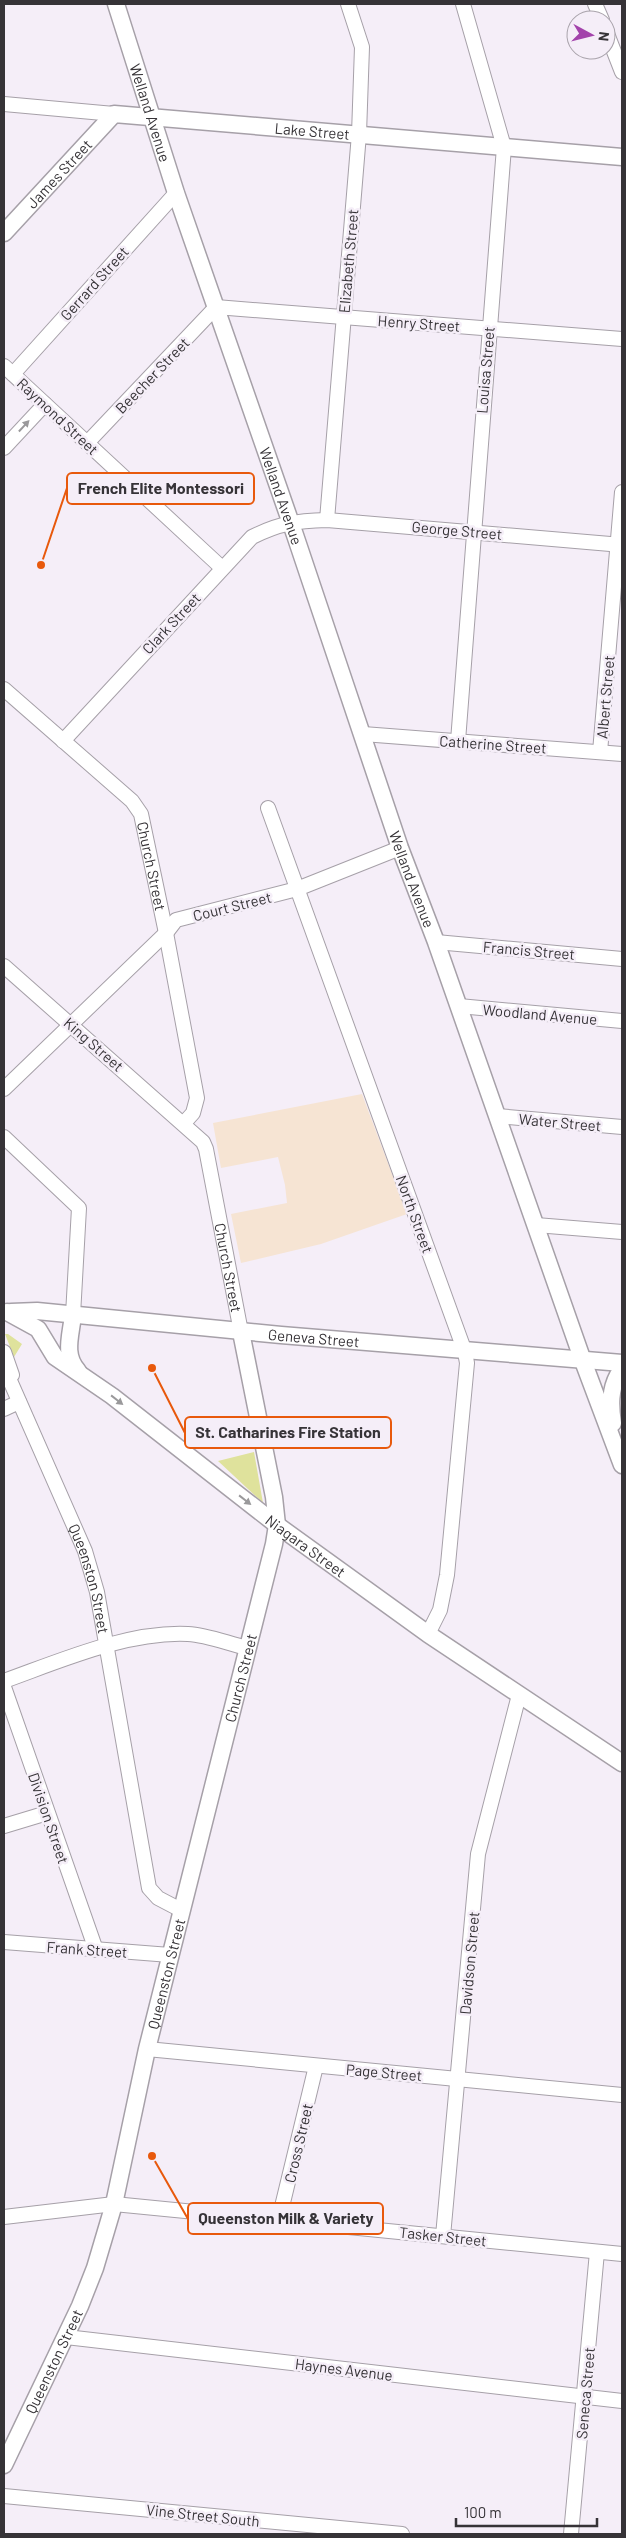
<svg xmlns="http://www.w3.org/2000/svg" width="626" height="2538" font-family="Barlow,sans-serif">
<rect width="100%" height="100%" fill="#f5eef8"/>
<path fill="#f6e4d3" d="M362,1094l45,120 -86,30 -80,19 -10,-49 56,-11 -2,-18 -7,-28 -57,11 -8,-45z"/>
<path fill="#dfe29c" d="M8,1334l14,10 -8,13 -9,-23z
M254,1452l9,51 -45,-42z"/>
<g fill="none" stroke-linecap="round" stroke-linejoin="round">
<defs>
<g id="minor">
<path d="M595,4l7,16"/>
<path d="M606,31l16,41"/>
<path d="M4,104l110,10"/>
<path d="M4,366l218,202"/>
<path d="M13,374l163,-181"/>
<path d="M87,443l129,-136 406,32"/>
<path d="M4,448l41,-44"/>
<path d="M327,520l32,-386 3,-87 -14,-43"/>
<path id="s1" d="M4,689l128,112 9,13 25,119 31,165 -4,15 -9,10"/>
<path d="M363,734l259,20"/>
<path d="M63,741l189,-204c28,-14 44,-16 75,-17l295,25"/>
<path d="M458,741l46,-594 -41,-143"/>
<path d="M600,752l22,-260"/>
<path d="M268,808l197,544 2,11 -20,212 -7,35 -12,24"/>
<path d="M436,942l186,17"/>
<path id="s2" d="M4,966l199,176 3,7 35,183"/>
<path d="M459,1006l163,15"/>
<path d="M4,1089l162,-156 10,-13 121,-31 103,-41"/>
<path d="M497,1116l125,11"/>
<path d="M4,1137l75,71 -6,107"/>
<path d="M536,1225l86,7"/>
<path d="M4,1352l8,23"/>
<path id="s3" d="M4,1367l81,184 12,41 52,296 9,10 23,12"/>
<path d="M4,1409l15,-7"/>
<path d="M4,1681c56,-20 124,-50 184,-47 20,1 41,10 60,14"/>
<path d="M4,1687l92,263"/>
<path d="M4,1826l43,-13"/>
<path d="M4,1942l166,13"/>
<path d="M147,2049l475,46"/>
<path d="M4,2217l110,-13 508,50"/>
<path d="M279,2219l37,-153"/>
<path d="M443,2236l35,-382 41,-159"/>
<path d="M66,2337l556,64"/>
<path d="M4,2496l398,38"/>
<path d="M571,2534l26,-282"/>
</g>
<g id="major">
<path id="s4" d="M116,4l60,189 119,342 105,313 36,94 147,419 39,104"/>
<path id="s5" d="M4,233l110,-119 508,43"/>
<path id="s6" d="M7,1312l31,17 17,28 57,39 165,129 151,109 194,129"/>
<path id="s7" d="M11,1312l26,-1 244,24 341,28"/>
<path d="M73,1315c-2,20 -10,40 5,56"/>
<path d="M613,1423c-3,-18 -3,-33 5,-48l4,-2"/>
<path id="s8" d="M4,2465l76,-159 15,-38 19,-64 33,-155 127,-505 3,-19 -3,-28 -33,-165"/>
</g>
</defs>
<use href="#minor" stroke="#a6a0a8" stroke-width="16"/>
<use href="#major" stroke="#a6a0a8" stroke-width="19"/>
<use href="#minor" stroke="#fff" stroke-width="14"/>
<use href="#major" stroke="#fff" stroke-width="16"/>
</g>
<defs><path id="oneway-solid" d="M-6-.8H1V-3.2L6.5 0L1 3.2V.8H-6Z" transform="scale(1.25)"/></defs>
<g fill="#9a999b">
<use href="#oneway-solid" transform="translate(24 426) rotate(-47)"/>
<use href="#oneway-solid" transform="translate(117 1400) rotate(38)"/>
<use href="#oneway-solid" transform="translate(245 1500) rotate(38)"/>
</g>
<g text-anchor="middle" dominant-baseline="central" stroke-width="5" stroke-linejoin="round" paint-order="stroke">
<g font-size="15" fill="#363337" stroke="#f5eef8">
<text stroke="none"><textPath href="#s4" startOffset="114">Welland Avenue</textPath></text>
<text stroke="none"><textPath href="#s5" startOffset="361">Lake Street</textPath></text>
<text stroke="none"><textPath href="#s5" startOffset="81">James Street</textPath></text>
<text transform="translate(348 261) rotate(-85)">Elizabeth Street</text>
<text transform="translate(94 283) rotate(-48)">Gerrard Street</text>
<text transform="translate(419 323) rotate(4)">Henry Street</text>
<text transform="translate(485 370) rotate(-85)">Louisa Street</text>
<text transform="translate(152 375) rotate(-46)">Beecher Street</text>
<text transform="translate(58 416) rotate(43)">Raymond Street</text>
<text stroke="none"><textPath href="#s4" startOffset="519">Welland Avenue</textPath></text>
<text transform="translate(457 530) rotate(5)">George Street</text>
<text transform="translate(171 623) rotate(-47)">Clark Street</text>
<text transform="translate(605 697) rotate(-85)">Albert Street</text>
<text transform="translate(493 744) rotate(4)">Catherine Street</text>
<text stroke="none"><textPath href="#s1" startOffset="239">Church Street</textPath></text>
<text stroke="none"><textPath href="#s4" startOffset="924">Welland Avenue</textPath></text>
<text transform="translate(232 906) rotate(-14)">Court Street</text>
<text transform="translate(529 950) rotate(5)">Francis Street</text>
<text transform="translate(540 1014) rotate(5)">Woodland Avenue</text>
<text transform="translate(94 1044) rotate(41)">King Street</text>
<text transform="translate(560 1122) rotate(5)">Water Street</text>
<text transform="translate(415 1214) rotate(70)">North Street</text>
<text stroke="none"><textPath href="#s2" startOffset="394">Church Street</textPath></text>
<text stroke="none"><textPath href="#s7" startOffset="304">Geneva Street</textPath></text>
<text stroke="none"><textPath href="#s6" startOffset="382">Niagara Street</textPath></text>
<text stroke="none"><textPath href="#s3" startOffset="229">Queenston Street</textPath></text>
<text stroke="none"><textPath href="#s8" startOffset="825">Church Street</textPath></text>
<text transform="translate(49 1818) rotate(71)">Division Street</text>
<text transform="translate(87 1949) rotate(4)">Frank Street</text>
<text transform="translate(469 1963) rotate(-85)">Davidson Street</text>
<text stroke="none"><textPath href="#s8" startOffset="520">Queenston Street</textPath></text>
<text transform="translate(384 2072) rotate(5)">Page Street</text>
<text transform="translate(298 2143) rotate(-77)">Cross Street</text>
<text transform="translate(443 2236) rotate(6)">Tasker Street</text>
<text stroke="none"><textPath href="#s8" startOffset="115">Queenston Street</textPath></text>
<text transform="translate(344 2369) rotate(7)">Haynes Avenue</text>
<text transform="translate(585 2393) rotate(-85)">Seneca Street</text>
<text transform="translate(203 2515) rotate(6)">Vine Street South</text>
</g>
</g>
<path fill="none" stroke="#e8590c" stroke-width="2" d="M41 565L67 488M152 1368L185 1433M152 2156L188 2219"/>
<g fill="#e8590c" stroke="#f5eef8" stroke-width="2">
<circle cx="41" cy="565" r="5"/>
<circle cx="152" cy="1368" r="5"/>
<circle cx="152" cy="2156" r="5"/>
</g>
<g fill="#f5eef8" stroke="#e8590c" stroke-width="2">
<rect x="67" y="473" width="187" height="31" rx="5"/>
<rect x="185" y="1417" width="206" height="31" rx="5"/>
<rect x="188" y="2203" width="195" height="31" rx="5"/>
</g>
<g font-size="16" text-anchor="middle" font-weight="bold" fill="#363337">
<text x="161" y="494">French Elite Montessori</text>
<text x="288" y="1438">St. Catharines Fire Station</text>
<text x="286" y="2224">Queenston Milk &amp; Variety</text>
</g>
<rect width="626" height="2538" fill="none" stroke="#363337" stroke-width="10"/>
<g transform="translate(591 35) rotate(97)"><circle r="24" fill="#f5eef8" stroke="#a9a3ab"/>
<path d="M0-4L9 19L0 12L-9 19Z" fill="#a343ab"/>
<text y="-8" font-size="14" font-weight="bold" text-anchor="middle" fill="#363337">N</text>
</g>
<path d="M456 2518v8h141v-8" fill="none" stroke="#363337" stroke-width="2.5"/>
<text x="464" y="2518" font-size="15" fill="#363337" stroke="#f5eef8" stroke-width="4" paint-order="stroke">100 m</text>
</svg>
